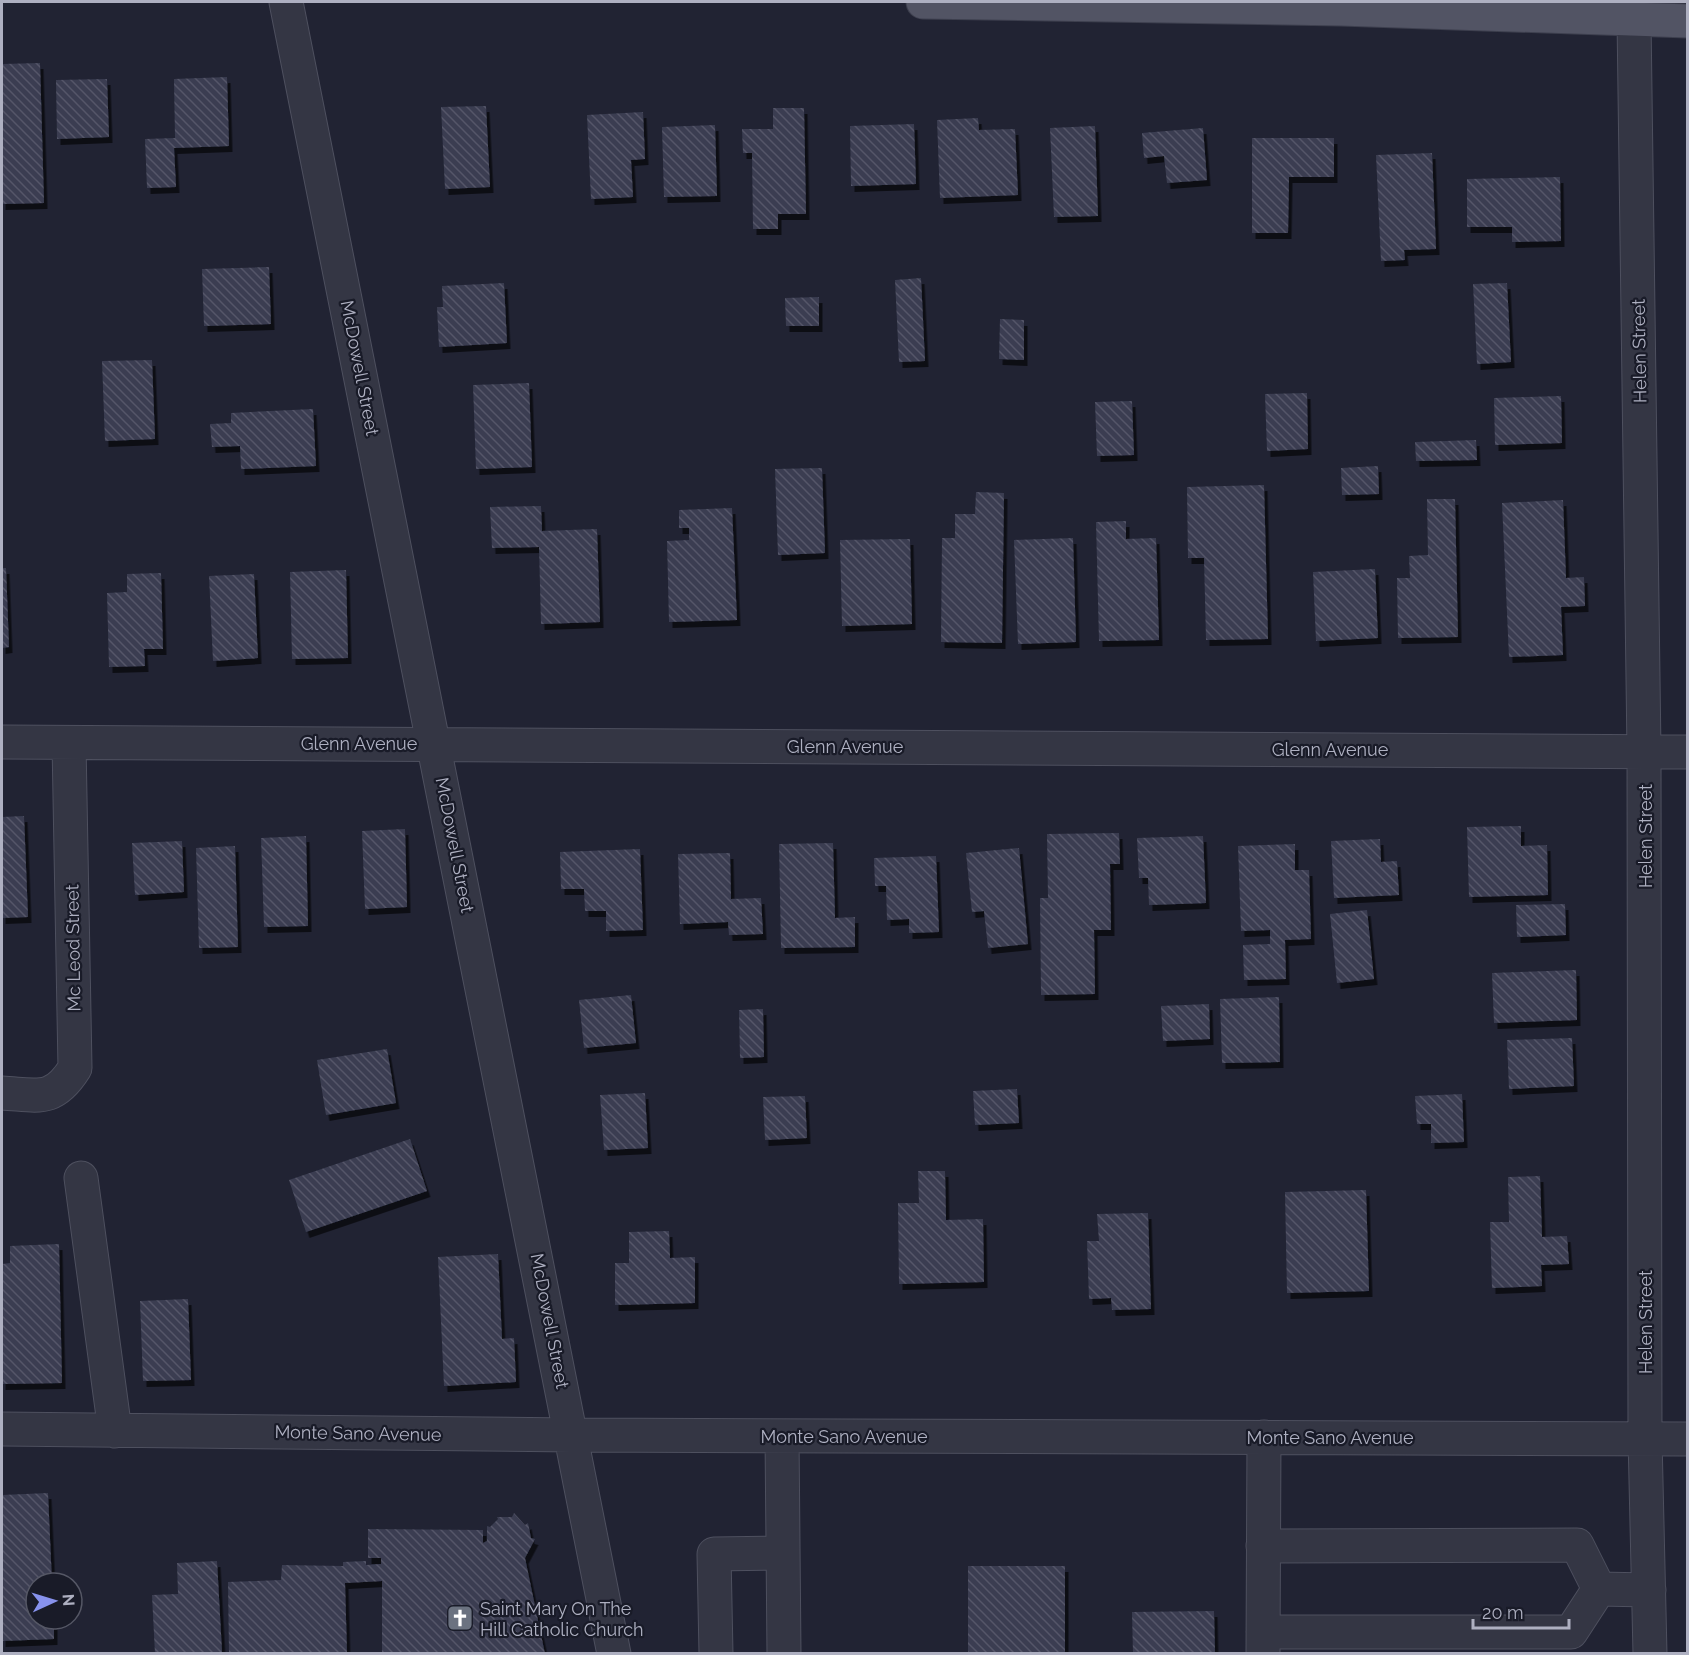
<svg xmlns="http://www.w3.org/2000/svg" width="1689" height="1655" font-family="Raleway,sans-serif">
<defs>
<pattern id="building-back-hatch" width="6" height="6" patternUnits="userSpaceOnUse" patternTransform="scale(1.5)"><rect width="6" height="6" fill="#3a3d51"/><path d="M-1 5l2 2M0 0l6 6M5-1l2 2" fill="none" stroke="#545668"/></pattern>
<filter id="shadow"><feDropShadow dx="3.5" dy="6" stdDeviation="0" flood-color="#0009"/></filter>
</defs>
<rect width="100%" height="100%" fill="#212333"/>
<path fill="url(#building-back-hatch)" filter="url(#shadow)" d="M40,63l4,140 -42,1v-140z
M227,77l2,69 -55,2 2,39 -29,1 -2,-49 30,-1 -1,-59z
M107,79l2,58 -52,2 -1,-59z
M486,106l4,81 -45,2 -4,-82z
M773,108h31l2,106h-28v15h-25l-1,-76h-9l-1,-24h31z
M643,112l2,47 -14,1 2,37 -42,2 -4,-84z
M978,118l1,12 36,-1 3,66 -78,3 -3,-78z
M914,124l2,60 -65,2 -1,-60z
M715,125l2,71 -53,1 -2,-70z
M1095,126l3,90 -44,1 -4,-89z
M1203,128l4,52 -40,3 -3,-27 -20,2 -2,-25z
M1252,138h82v39h-45l-1,56h-36z
M1432,153l4,96 -32,1 1,10 -24,1 -5,-106z
M1560,177l1,64 -49,1v-15h-45v-48z
M269,267l2,57 -67,2 -2,-57z
M921,278l4,83 -26,1 -4,-82z
M504,283l3,60 -68,4 -2,-40h6l-1,-21z
M1507,283l4,79 -34,2 -4,-80z
M819,297v29h-33l-1,-28z
M1000,319l24,1v40l-25,-1z
M152,360l3,79 -50,2 -3,-80z
M529,383l3,84 -56,2 -3,-84z
M1307,393l1,56 -41,2 -2,-57z
M1561,396l1,47 -67,2 -1,-47z
M1132,401l2,54 -37,1 -2,-54z
M313,409l3,57 -75,3 -1,-23 -28,1 -2,-23 21,-1v-10z
M1476,440l1,20 -61,1 -1,-19z
M1378,466l1,28 -37,1 -1,-27z
M822,468l3,85 -47,2 -3,-86z
M1264,485l4,154 -62,1 -2,-82h-16l-1,-71z
M976,492l28,1 -2,150 -61,-1 1,-104h13v-24h20z
M1427,499h28l3,138 -60,1 -1,-60h13l-1,-22 19,-1z
M1563,500l3,78 18,-1 1,29 -24,1 2,48 -54,2 -7,-154z
M541,506l1,25 55,-2 3,93 -59,2 -2,-77 -47,1 -2,-41z
M732,508l5,112 -68,2 -2,-81 22,-1v-12h-10v-18z
M1126,521v18l30,-1 3,102 -60,1 -3,-119z
M1073,538l3,104 -58,2 -4,-104z
M910,539l2,85 -70,2 -2,-86z
M2,568h4l3,79 -7,1z
M1375,569l3,69 -62,3 -3,-69z
M346,570l2,88 -56,1 -2,-87z
M161,573l2,76h-19l1,17 -36,1 -2,-74 20,-1v-18z
M254,574l4,84 -45,3 -4,-85z
M24,816l4,101 -26,1v-101z
M1521,826v20l26,-1 1,50 -79,2 -2,-70z
M405,829l2,78 -42,2 -3,-78z
M1119,833l1,31h-10l1,66h-17l1,64 -54,1 -1,-97h8l-1,-64z
M306,836l2,90 -44,1 -3,-89z
M1203,836l3,67 -57,2 -1,-27h-9l-2,-40z
M1380,839l1,23 16,-1 2,34 -65,3 -3,-57z
M182,841l2,51 -49,3 -3,-52z
M833,843l2,75 20,-1v30l-74,1 -2,-104z
M1295,844v26h14l2,69 -26,1 1,39 -42,1 -1,-35 27,-1v-14l-29,1 -3,-85z
M235,846l3,101 -39,1 -3,-100z
M1019,848l9,96 -40,4 -4,-37 -12,1 -6,-59z
M640,849l3,81 -37,1v-20h-21l-1,-22h-23l-1,-37z
M730,853l1,46 30,-1 2,36 -34,1 -1,-13 -48,2 -2,-70z
M936,856l3,76 -30,1v-14l-22,1 -1,-34h-11l-1,-28z
M1565,904l1,31 -49,2 -1,-32z
M1367,910l7,69 -37,4 -7,-69z
M1576,970l1,50 -83,3 -2,-50z
M631,995l5,48 -52,5 -5,-48z
M1279,997l1,65 -58,1 -2,-64z
M1209,1004l1,35 -47,2 -2,-35z
M763,1009l1,48 -24,1 -1,-48z
M1572,1038l2,48 -65,3 -2,-49z
M387,1049l9,54 -70,12 -9,-55z
M1017,1089l2,34 -44,2 -2,-34z
M645,1093l3,55 -44,2 -4,-55z
M1462,1094l2,48 -33,1v-19h-14l-2,-28z
M805,1096l2,42 -42,2 -2,-43z
M410,1139l17,52 -121,41 -17,-52z
M918,1171h27l1,49 37,-1 1,63 -85,2 -1,-81h21z
M1540,1176l2,61 25,-1 2,28 -28,1 1,21 -50,2 -2,-66h19l-1,-45z
M1366,1190l3,101 -82,2 -2,-101z
M1148,1213l3,96 -39,1 -1,-12 -22,1 -2,-58h12l-2,-27z
M669,1231l1,27 25,-1v46l-80,2v-42h14v-31z
M59,1244l3,139 -60,1v-120l8,-1v-17z
M498,1254l4,85 12,-1 2,44 -72,4 -6,-129z
M188,1299l3,81 -48,1 -3,-80z
M48,1493l4,90h-16v36h18v20l-52,2v-146z
M514,1513l11,12 3,-2 3,15 4,1 -10,19 20,96h-163v-73l-37,2 2,71h-118l-1,-72 53,-2 1,-15 61,1v-4l23,-1v4l15,-1v-6h-13v-29l115,1v13l4,-2v-15l3,1 8,-8 -1,-2h15z
M217,1561l5,91 -67,2 -3,-59 26,-1 -1,-31z
M968,1566h97v88h-97z
M1214,1611l1,43h-82l-1,-42z"/>
<g fill="none" stroke-linecap="round" stroke-linejoin="round">
<defs>
<path id="minor" d="M286,2l328,1652
M1634,19l10,732 1,687 5,216
M2,742l1686,10
M2,1093c36,2 51,10 73,-25l-6,-325
M81,1178l34,253
M2,1429l571,6 1115,4
M782,1436l2,218
M1263,1546l314,-1 22,44 50,1
M1263,1632h308l28,-43
M716,1654l-2,-100 69,-1
M1263,1654l1,-217"/>
<path id="major" d="M923,2l418,7 347,12"/>
</defs>
<use href="#minor" stroke="#4e505f" stroke-width="35"/>
<use href="#major" stroke="#3d3f4e" stroke-width="35"/>
<use href="#minor" stroke="#343644" stroke-width="33"/>
<use href="#major" stroke="#525464" stroke-width="33"/>
</g>
<defs>
<symbol id="church-square" viewBox="-11 -11 22 22"><rect x="-9" y="-9" width="18" height="18" rx="4" fill="#6b7280" stroke="#191b28"/><path d="M-1.2-6h2.4v3.5h3.3v2.4h-3.3V6h-2.4V-.1h-3.3v-2.4h3.3Z" fill="#fff"/></symbol>
</defs>
<g fill-rule="evenodd">
<use href="#church-square" x="445" y="1603" width="30" height="30"/>
</g>
<g text-anchor="middle" dominant-baseline="central" stroke-width="4.5" stroke-linejoin="round" paint-order="stroke">
<g font-size="18" fill="#aeb0c1" stroke="#191b28">
<text transform="translate(1639 351) rotate(-91)">Helen Street</text>
<text transform="translate(360 368) rotate(79)">McDowell Street</text>
<text x="359" y="743">Glenn Avenue</text>
<text x="845" y="746">Glenn Avenue</text>
<text x="1330" y="749">Glenn Avenue</text>
<text transform="translate(1645 836) rotate(-90)">Helen Street</text>
<text transform="translate(455 845) rotate(79)">McDowell Street</text>
<text transform="translate(73 948) rotate(-91)">Mc Leod Street</text>
<text transform="translate(550 1321) rotate(79)">McDowell Street</text>
<text transform="translate(1645 1322) rotate(-90)">Helen Street</text>
<text transform="translate(358 1433) rotate(1)">Monte Sano Avenue</text>
<text x="844" y="1436">Monte Sano Avenue</text>
<text x="1330" y="1437">Monte Sano Avenue</text>
</g>
<g font-size="18" fill="#aeb0c1" stroke="#191b28" text-anchor="start">
<text x="480" y="1608">Saint Mary On The<tspan x="480" dy="21">Hill Catholic Church</tspan></text>
</g>
</g>
<rect width="1689" height="1655" fill="none" stroke="#aeb0c1" stroke-width="6"/>
<g transform="translate(54 1601) rotate(86)"><circle r="28" fill="#191b28" stroke="#555765" stroke-width="1.5"/>
<path d="M0-4.5L10 22L0 15L-10 22Z" fill="#8792ed"/>
<text y="-9" font-size="16" font-weight="bold" text-anchor="middle" fill="#aeb0c1">N</text>
</g>
<path d="M1473 1619v9h96v-9" fill="none" stroke="#aeb0c1" stroke-width="3"/>
<text x="1482" y="1619" font-size="18" fill="#aeb0c1" stroke="#191b28" stroke-width="4.5" paint-order="stroke">20 m</text>
</svg>
